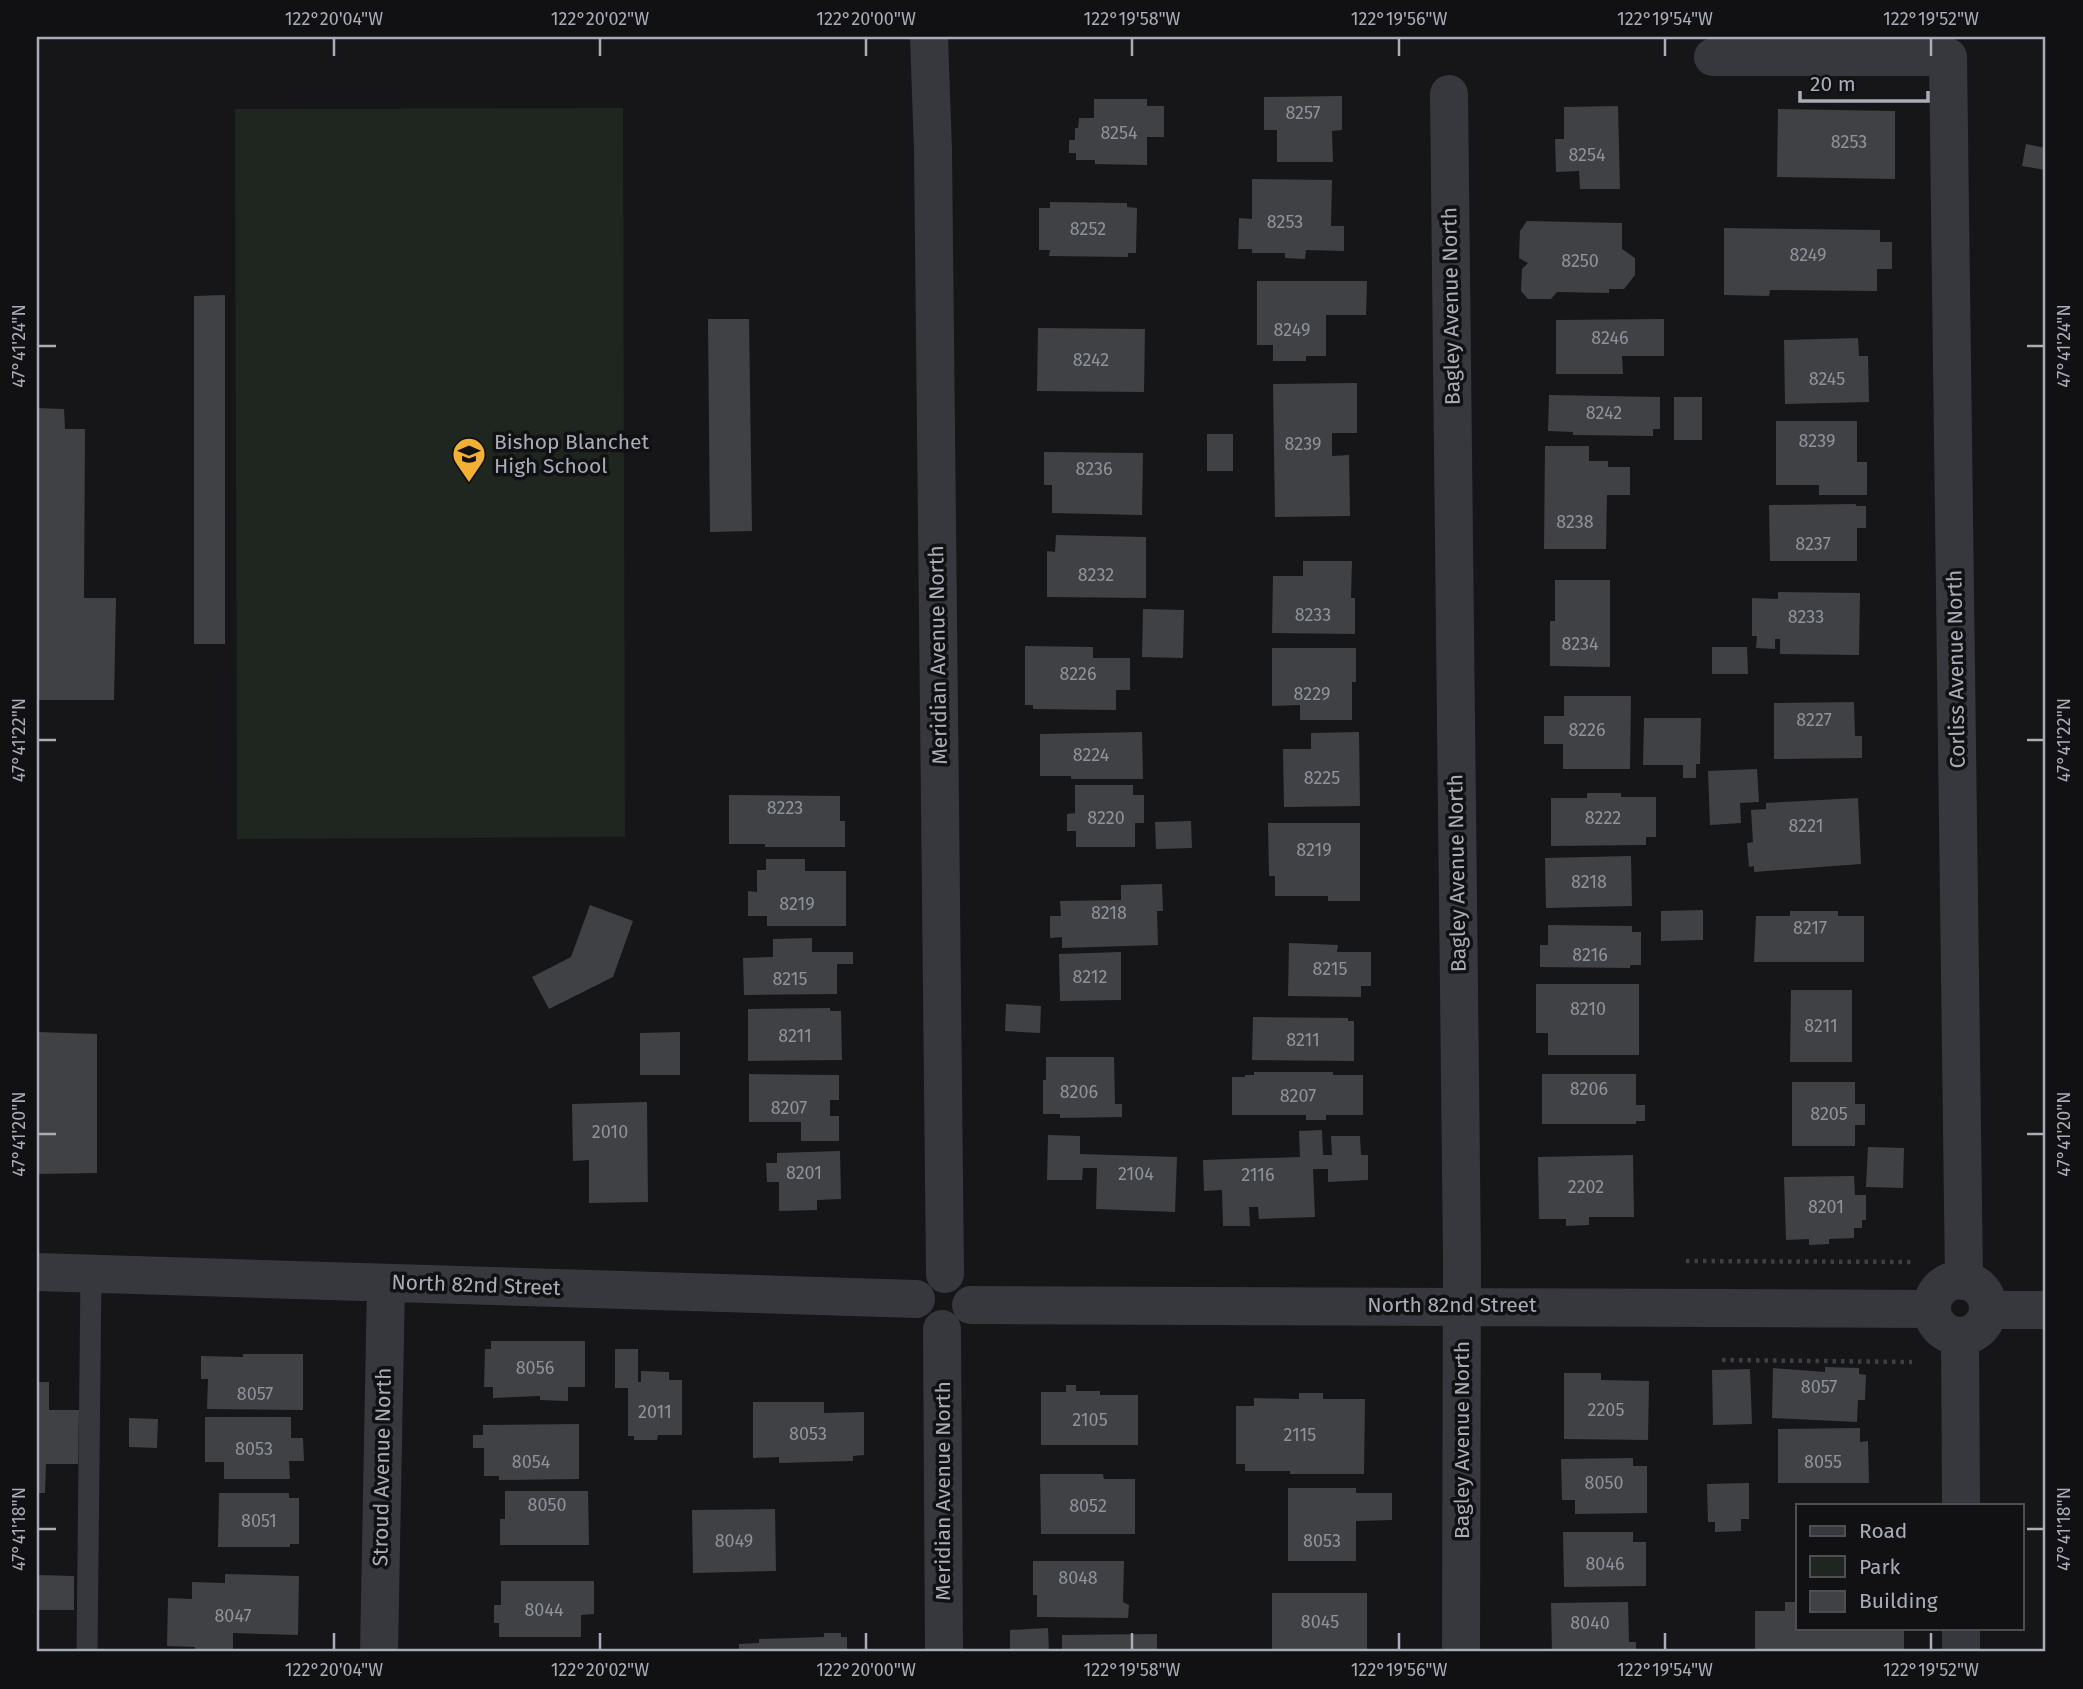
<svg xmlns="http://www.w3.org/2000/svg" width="2083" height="1689" font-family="'Fira Sans',sans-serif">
<rect width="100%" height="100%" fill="#161618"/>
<path fill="#1e261f" d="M623,108l2,729 -388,2 -2,-730z"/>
<path fill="#404145" d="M1342,96v34l-10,1 1,31h-56v-32h-13v-33z
M1094,99h53v7h17v31h-17v28l-52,-1v-4h-19v-7h-7v-13h6v-12h3l1,-10h15z
M1618,106l2,83h-40l-1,-18 -23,1 -1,-33h9v-32z
M1778,109l117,2v68l-118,-2z
M2026,144l20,4v22l-24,-4z
M1252,179l80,1 -1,46h13v25l-38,-1 -1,9 -20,-1v-5h-33v-4h-14l1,-31 13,1z
M1050,202l77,1v4l10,1 -1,45h-8v4l-79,-1 1,-6h-11v-42h11z
M1527,221l95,2v26l13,9v17l-11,14h-15v4l-52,-1 -6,7h-23l-7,-8 1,-22 6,-6 -9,-5 1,-27z
M1724,228l156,2v12h12v27h-15v22l-107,-1 -1,6 -45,-1z
M1257,281h110l-1,34h-40v41h-20v5h-33v-16h-16z
M225,295v349h-31v-348z
M708,319h41l3,212 -42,1z
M1664,319v37h-42l1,18h-67v-54z
M1038,328l107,1 -1,63 -107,-1z
M1858,338l1,18h9l1,46 -84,2 -1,-64z
M1357,383v50h-25v23l17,-1 1,61 -75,1 -2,-133z
M1549,395l111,2v32h-7v7l-80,-1v-3l-25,-1z
M1674,397h28v43h-28z
M37,408l27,1 1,20h20l-1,169h32l-2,102h-77z
M1776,421h81v41h10v33h-48v-10h-43z
M1207,434h26v37h-26z
M1545,446h44v15h19v6h22v28h-23l-1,54h-62z
M1044,452l99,1 -1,62 -90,-2v-28h-8z
M1856,504v2h10v22h-9v33h-87l-1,-56z
M1056,535l90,2v61l-99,-1v-46l8,1z
M1303,561h49l-1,37h4v36l-83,-1 1,-57h30z
M1555,580h55v87l-60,-1v-45h5z
M1778,592l82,1 -1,62 -79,-1v-15h-5v10l-19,-1 1,-12h-5v-38l26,1z
M1143,609l41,1 -1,48 -41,-1z
M1025,646l68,1v11h37v32h-14v20l-83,-1v-4h-8z
M1712,647h35l1,27h-36z
M1272,648h84v34h-4v38h-52v-15l-28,1z
M1564,696h67l-1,73h-67v-25h-19v-28h20z
M1854,702l1,34h7v22l-88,1v-56z
M1644,718h57l-1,46h-4v14h-13v-13h-40z
M1142,732l1,47h-72v-3h-31v-42z
M1359,732l1,74 -76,1 -1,-58h28v-16z
M1757,769l2,33 -19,1 1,20 -31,2 -2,-54z
M1075,785h58v10h11v28h-9v24h-59v-16h-9v-17l8,-1z
M1587,793h34v4h35v40h-10v8l-95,1v-48h36z
M729,795l111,1v25h5v26h-80v-3h-36z
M1858,798l3,66 -107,8v-6l-5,1 -2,-24 6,-1 -2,-32 15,-1v-6z
M1191,821l1,27 -36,1 -1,-27z
M1268,823h92v78h-32v-5h-53v-20h-6z
M1631,856l1,50 -86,2 -1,-50z
M766,859h39v12h41v55h-79v-10h-19v-25l9,1v-22h9z
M1162,884l1,27h-6l1,34 -96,3v-11l-12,1v-22h11l-1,-15 61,-1v-15z
M590,905l43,16 -20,56 -64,32 -17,-32 39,-20z
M1703,910v30l-42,1v-30z
M1790,911h48v5h26v46h-110l2,-46h34z
M1548,925l84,1v6h9v33h-11v3l-90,-1v-22h8z
M812,938v14h41v12h-16v30l-93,1 -1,-37 30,-1v-18z
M1289,943l49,2 -1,7h34v34h-10v11l-73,-1z
M1121,952v48l-61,1 -1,-47z
M1536,984h103v71h-91v-22h-12z
M1791,990h61v72h-62z
M1006,1004l35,2 -1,27 -35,-2z
M830,1008v3h11l1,49 -94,1v-52z
M1253,1017l95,1v3h6v40l-102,-1z
M37,1032l60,2v139l-60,1z
M680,1032v43h-40v-42z
M1046,1057h68l1,47h7v13l-62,1v-4h-17v-34h3z
M1254,1072h79v3h30v40h-37v5h-20v-5h-74v-38h13v-2h9z
M749,1074l90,1v25h-9v16h9v25h-38v-19h-52z
M1542,1074h94v31h9v16h-9v3h-94z
M1792,1082h63v22h10v21h-10v21h-63z
M647,1102l1,100 -59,1v-43l-16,1 -1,-57z
M1322,1130l1,25h9l-1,-19h29l1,19h7v25l-40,2v-13h-15l2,48 -56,2 -1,-12h-9l1,19h-27l-1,-36 -18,1 -1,-31 97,-3 -1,-26z
M1048,1135l32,1v18l97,3 -2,55 -79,-3 1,-41h-14l-1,12h-35z
M1868,1147l36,1 -1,40 -37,-1z
M840,1151l1,48 -24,1v10l-38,1v-29h-12l-1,-19h11v-10z
M1633,1155l1,62h-45v8l-23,1v-7h-27l-1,-62z
M1854,1176l1,19h11v25h-4v8h-8v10l-25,1v5l-20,1v-6l-23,1 -2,-63z
M491,1341h94v46h-17v14l-28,-1v-4l-47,2v-11h-9l1,-38h6z
M615,1349h23v33h3v-11l28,1v8h13v55h-24l-1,5h-23v-4h-6v-48h-13z
M243,1354h60v56l-96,-1 1,-30h-7v-23l42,1z
M1825,1367l34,1v6l7,1 -1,25h-7l-1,22 -85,-4 1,-50 52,4z
M1750,1369l2,55 -39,1 -1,-55z
M1564,1373h37v7l48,1 -1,59 -84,-1z
M37,1382h12v28h30l-1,54h-32l-1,29h-8z
M1066,1385h10v6h24v4h38v50h-97v-53h25z
M1299,1393h24v6h42l-1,75h-74v-3h-45v-7h-9v-58h18v-8l45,1z
M753,1402h71v11l40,-1v43l-11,1v5l-74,2v-6l-26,1z
M205,1417h86v21h12l1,23h-15l1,18h-66v-17h-19z
M129,1418l29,1 -1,29 -28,-1z
M579,1424v55l-80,1v-4h-15v-28h-11v-13h10v-10z
M1860,1428v14l8,-1 1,42h-91v-54z
M1633,1458v8h14v47l-72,1v-14h-13l-1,-41z
M1040,1474h63l1,5h31v55h-94z
M1749,1483v36h-8v12l-26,1v-10h-7l-1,-38z
M1288,1488h68v5h36v27l-36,1v40h-68z
M505,1491h83l1,54h-89v-26h5z
M219,1493h70v5h10v46h-9v3h-72z
M37,1495h2v26h-2z
M775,1509l1,62 -83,2 -1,-63z
M1563,1532h70v10h13v44l-82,1z
M1033,1561h91l-1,41 6,3 -1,13 -91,-1v-22h-4z
M225,1574l74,2 -1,59 -65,-2v19l-38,-1v-4l-28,-1 1,-48 24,1v-17l33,1z
M37,1575l37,1v34h-37z
M501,1581h93v33l-13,1v22h-82v-14h-5v-18h7z
M1272,1593h95v59h-95z
M1628,1602l1,40h7v10h-84l-1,-49z
M1785,1602h13v26h106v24h-120v-3h-29v-38h30z
M1048,1628l1,24h-39v-22z
M824,1633h17v4h6v15h-108v-8l20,-1v-4l65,-2z
M1157,1634v18h-95v-17z"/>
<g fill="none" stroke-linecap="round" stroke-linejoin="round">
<path stroke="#3d3f44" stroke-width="4.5" stroke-dasharray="3.5 5" stroke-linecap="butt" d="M1686,1261l225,1
M1722,1360l190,2"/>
<path stroke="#37383d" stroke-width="21" d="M87,1652l4,-378"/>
<path stroke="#37383d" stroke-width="38" d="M929,37l4,113 12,1124
M1713,57h235l16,1224
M1449,94l13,1164 -1,394
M37,1272l879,27
M1932 1308a28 28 0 1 1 56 0a28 28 0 1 1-56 0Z
M971,1305l961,4
M1989,1310h57
M942,1329l2,323
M1960,1336l1,169
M1961,1628v24
M379,1652l7,-369"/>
</g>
<path fill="none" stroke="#a8adb8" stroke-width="2.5" d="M334,38v18M600,38v18M866,38v18M1132,38v18M1399,38v18M1665,38v18M1931,38v18M38,346h18M2027,346h17M38,740h18M2027,740h17M38,1134h18M2027,1134h17M38,1529h18M2027,1529h17M334,1633v17M600,1633v17M866,1633v17M1132,1633v17M1399,1633v17M1665,1633v17M1931,1633v17"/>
<defs>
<symbol id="school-pin" viewBox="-11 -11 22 30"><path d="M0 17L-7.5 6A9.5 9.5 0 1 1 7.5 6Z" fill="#f2b134" stroke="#111113"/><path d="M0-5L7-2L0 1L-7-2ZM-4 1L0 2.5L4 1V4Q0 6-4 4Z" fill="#111"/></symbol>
</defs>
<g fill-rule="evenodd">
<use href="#school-pin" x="450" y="435" width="38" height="52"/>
</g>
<g text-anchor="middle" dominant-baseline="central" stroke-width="7" stroke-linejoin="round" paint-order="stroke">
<g font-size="18" fill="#8e929b">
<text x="1303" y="113">8257</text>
<text x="1119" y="133">8254</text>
<text x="1849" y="142">8253</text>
<text x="1587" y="155">8254</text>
<text x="1285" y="222">8253</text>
<text x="1088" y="229">8252</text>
<text x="1808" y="255">8249</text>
<text x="1580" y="261">8250</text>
<text x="1292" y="330">8249</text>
<text x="1610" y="338">8246</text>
<text x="1091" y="360">8242</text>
<text x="1827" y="379">8245</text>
<text x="1604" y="413">8242</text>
<text x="1817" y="441">8239</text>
<text x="1303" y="444">8239</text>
<text x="1094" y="469">8236</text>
<text x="1575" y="522">8238</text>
<text x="1813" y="544">8237</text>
<text x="1096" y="575">8232</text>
<text x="1313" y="615">8233</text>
<text x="1806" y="617">8233</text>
<text x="1580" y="644">8234</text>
<text x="1078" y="674">8226</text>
<text x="1312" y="694">8229</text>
<text x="1814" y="720">8227</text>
<text x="1587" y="730">8226</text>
<text x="1091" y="755">8224</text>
<text x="1322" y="778">8225</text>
<text x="785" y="808">8223</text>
<text x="1106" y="818">8220</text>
<text x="1603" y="818">8222</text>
<text x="1806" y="826">8221</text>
<text x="1314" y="850">8219</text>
<text x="1589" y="882">8218</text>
<text x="797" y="904">8219</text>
<text x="1109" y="913">8218</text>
<text x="1810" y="928">8217</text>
<text x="1590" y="955">8216</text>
<text x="1330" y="969">8215</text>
<text x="1090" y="977">8212</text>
<text x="790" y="979">8215</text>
<text x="1588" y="1009">8210</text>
<text x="1821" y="1026">8211</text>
<text x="795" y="1036">8211</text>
<text x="1303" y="1040">8211</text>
<text x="1589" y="1089">8206</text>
<text x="1079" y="1092">8206</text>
<text x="1298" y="1096">8207</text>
<text x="789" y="1108">8207</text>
<text x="1829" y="1114">8205</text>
<text x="610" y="1132">2010</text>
<text x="804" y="1173">8201</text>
<text x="1136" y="1174">2104</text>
<text x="1258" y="1175">2116</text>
<text x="1586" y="1187">2202</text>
<text x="1826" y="1207">8201</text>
<text x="535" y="1368">8056</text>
<text x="1819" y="1387">8057</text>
<text x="255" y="1394">8057</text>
<text x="1606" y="1410">2205</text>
<text x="655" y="1412">2011</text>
<text x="1090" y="1420">2105</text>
<text x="808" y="1434">8053</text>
<text x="1300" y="1435">2115</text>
<text x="254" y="1449">8053</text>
<text x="531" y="1462">8054</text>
<text x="1823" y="1462">8055</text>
<text x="1604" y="1483">8050</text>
<text x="547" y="1505">8050</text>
<text x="1088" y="1506">8052</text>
<text x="259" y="1521">8051</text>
<text x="734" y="1541">8049</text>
<text x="1322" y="1541">8053</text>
<text x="1605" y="1564">8046</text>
<text x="1078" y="1578">8048</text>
<text x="544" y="1610">8044</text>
<text x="233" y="1616">8047</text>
<text x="1320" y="1622">8045</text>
<text x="1590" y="1623">8040</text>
</g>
<g font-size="21" fill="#a8adb8" stroke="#111113">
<text transform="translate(1451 306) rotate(-91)">Bagley Avenue North</text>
<text transform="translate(938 655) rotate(-91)">Meridian Avenue North</text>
<text transform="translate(1956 669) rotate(-91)">Corliss Avenue North</text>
<text transform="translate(1457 873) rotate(-91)">Bagley Avenue North</text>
<text transform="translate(476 1285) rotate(2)">North 82nd Street</text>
<text x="1452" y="1305">North 82nd Street</text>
<text transform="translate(1462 1440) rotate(-90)">Bagley Avenue North</text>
<text transform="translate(382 1467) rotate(-89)">Stroud Avenue North</text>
<text transform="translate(943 1491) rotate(-90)">Meridian Avenue North</text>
</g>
<g font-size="21" fill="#a8adb8" stroke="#111113" text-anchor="start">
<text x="494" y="442">Bishop Blanchet<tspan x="494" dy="24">High School</tspan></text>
</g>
</g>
<rect width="2083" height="1689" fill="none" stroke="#111113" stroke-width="77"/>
<rect x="1796" y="1504" width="228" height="126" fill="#111113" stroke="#4d4f55" stroke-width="2"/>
<rect x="1810" y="1526" width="35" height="10" fill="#37383d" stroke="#4d4f55" stroke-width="2"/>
<text x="1859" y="1538" font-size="21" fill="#a8adb8">Road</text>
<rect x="1810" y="1556" width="35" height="21" fill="#1e261f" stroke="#4d4f55" stroke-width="2"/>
<text x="1859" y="1574" font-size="21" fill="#a8adb8">Park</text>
<rect x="1810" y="1591" width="35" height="21" fill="#404145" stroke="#4d4f55" stroke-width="2"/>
<text x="1859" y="1608" font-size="21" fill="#a8adb8">Building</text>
<path d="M1800 91v10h128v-10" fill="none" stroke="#a8adb8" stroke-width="3.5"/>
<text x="1810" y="91" font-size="21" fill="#a8adb8" stroke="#111113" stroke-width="5" paint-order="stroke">20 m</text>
<rect x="38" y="38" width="2006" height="1612" fill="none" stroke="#a8adb8" stroke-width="2.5"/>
<g font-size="18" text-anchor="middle" fill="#a8adb8">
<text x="334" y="25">122°20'04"W</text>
<text x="600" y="25">122°20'02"W</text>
<text x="866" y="25">122°20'00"W</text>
<text x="1132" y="25">122°19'58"W</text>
<text x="1399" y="25">122°19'56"W</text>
<text x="1665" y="25">122°19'54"W</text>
<text x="1931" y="25">122°19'52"W</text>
<text transform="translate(19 346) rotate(-90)" y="6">47°41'24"N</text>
<text transform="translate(2064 346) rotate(-90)" y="6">47°41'24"N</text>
<text transform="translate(19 740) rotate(-90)" y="6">47°41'22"N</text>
<text transform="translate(2064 740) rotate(-90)" y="6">47°41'22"N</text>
<text transform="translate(19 1134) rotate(-90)" y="6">47°41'20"N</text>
<text transform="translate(2064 1134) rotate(-90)" y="6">47°41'20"N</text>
<text transform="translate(19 1529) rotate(-90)" y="6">47°41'18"N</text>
<text transform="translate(2064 1529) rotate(-90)" y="6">47°41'18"N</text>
<text x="334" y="1676">122°20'04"W</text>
<text x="600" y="1676">122°20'02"W</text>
<text x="866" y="1676">122°20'00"W</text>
<text x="1132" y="1676">122°19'58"W</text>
<text x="1399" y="1676">122°19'56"W</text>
<text x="1665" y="1676">122°19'54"W</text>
<text x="1931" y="1676">122°19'52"W</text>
</g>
</svg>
